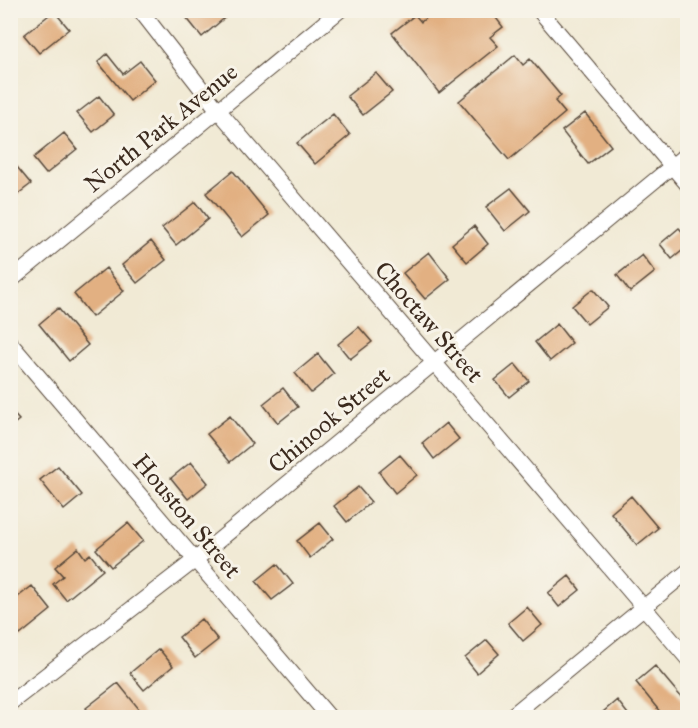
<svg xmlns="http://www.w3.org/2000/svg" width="698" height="728" font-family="'IM FELL Great Primer',serif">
<rect width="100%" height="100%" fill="#f7f3e8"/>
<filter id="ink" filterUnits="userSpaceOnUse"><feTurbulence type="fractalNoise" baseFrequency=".0167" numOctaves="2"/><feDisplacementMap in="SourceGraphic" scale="12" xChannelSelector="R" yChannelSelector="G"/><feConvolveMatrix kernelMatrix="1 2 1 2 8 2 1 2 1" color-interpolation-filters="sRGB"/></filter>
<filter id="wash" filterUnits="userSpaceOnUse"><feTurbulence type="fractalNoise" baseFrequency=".008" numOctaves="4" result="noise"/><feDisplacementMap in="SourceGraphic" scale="24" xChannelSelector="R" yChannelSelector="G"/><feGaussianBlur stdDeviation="1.35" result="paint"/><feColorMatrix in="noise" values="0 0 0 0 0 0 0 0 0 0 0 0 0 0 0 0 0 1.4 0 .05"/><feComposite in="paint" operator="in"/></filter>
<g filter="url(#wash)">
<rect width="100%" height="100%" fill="#f1ead5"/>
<g id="blocks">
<path fill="#e2b082" d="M194,10h30l4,5 -26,22 -16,-20z
M435,10h55l13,17 -13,10 8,9 -59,47 -47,-60 23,-18 6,7z
M54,11l15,18 -30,24 -15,-18z
M107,54l16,20 17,-13 15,19 -25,21 -32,-39z
M515,55l8,10 7,-6 31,37 -6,5 10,12 -56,47 -50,-59z
M376,73l16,19 -29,23 -16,-19z
M99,96l15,19 -21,17 -16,-19z
M585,113l26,33 -23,18 -26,-33z
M333,114l17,21 -35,29 -18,-21z
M64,133l13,16 -31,25 -13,-16z
M17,167l14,17 -21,16v-28z
M233,171l36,44 -27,22 -36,-44z
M511,188l19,23 -25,20 -19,-24z
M195,202l13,17 -32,26 -14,-17z
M474,226l14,18 -21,18 -15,-18z
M679,228l9,10v8l-16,13 -12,-15z
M151,241l15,19 -29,23 -15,-18z
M429,252l21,27 -25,20 -22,-26z
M642,255l13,17 -25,20 -13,-17z
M106,268l18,23 -32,26 -18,-23z
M593,289l15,18 -21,17 -15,-18z
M58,308l30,37 -19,16 -30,-37z
M557,324l15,19 -22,18 -15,-19z
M359,327l13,15 -22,17 -12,-15z
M318,354l16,20 -23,19 -16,-20z
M515,364l14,17 -20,16 -14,-17z
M283,388l15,19 -20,16 -15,-19z
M10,410l9,10 -9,7z
M230,416l22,28 -22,18 -23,-28z
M446,423l13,16 -25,20 -12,-16z
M400,455l17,20 -22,18 -16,-21z
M191,462l17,21 -20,16 -17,-21z
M58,466l24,29 -18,15 -24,-30z
M358,487l13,15 -24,20 -13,-16z
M631,496l27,32 -21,17 -26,-32z
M128,523l15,18 -32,26 -15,-18z
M320,523l13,16 -23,19 -13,-17z
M78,548l7,10 5,-4 13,16 -37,30 -13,-16 10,-8 -8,-9z
M277,564l16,20 -21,16 -16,-19z
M569,576l11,14 -21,17 -11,-14z
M32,586l19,24 -31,25 -10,-12v-20z
M527,607l15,18 -19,16 -15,-18z
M201,619l17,21 -23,18 -16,-21z
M487,640l12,14 -22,19 -12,-15z
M159,649l14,17 -29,24 -14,-17z
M655,666l33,39v13h-23l-29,-36z
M118,683l26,32 -4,3h-15l-4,-5 -6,5h-21l-8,-10z
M617,700l14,18h-35z"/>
</g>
</g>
<g filter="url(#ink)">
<use href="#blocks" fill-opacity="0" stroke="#564739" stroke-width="1.5"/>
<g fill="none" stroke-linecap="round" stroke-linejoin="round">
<defs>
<path id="minor" d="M140,10l78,100 470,549
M539,10l149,175
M10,281l330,-271
M10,343l320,375
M10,703l185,-143 493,-407
M509,718l179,-147"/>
</defs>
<use href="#minor" stroke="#564739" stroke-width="17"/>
<use href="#minor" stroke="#fff" stroke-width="15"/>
</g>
</g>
<g text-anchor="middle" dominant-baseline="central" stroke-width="6" stroke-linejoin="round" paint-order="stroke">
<g font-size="24" fill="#3b2a1e" stroke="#f7f3e8">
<text transform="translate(161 128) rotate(-39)">North Park Avenue</text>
<text transform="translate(429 322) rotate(49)">Choctaw Street</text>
<text transform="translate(329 420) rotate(-40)">Chinook Street</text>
<text transform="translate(187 516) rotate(50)">Houston Street</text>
</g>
</g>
<rect width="698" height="728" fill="none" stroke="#f7f3e8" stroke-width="36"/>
</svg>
